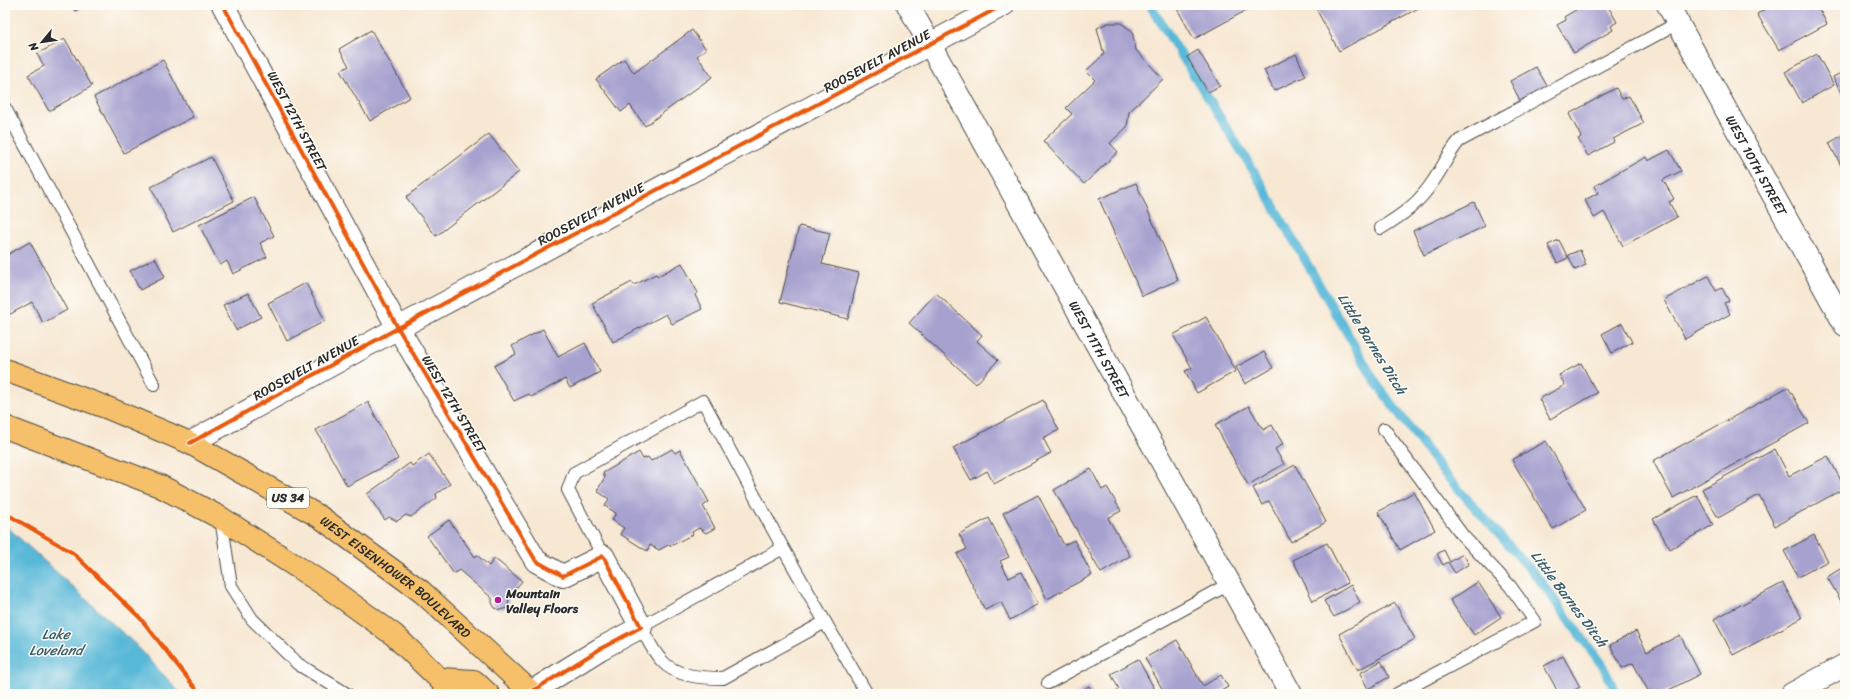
<svg xmlns="http://www.w3.org/2000/svg" width="1850" height="699" viewBox="0 0 1850 699" font-family="Sriracha,sans-serif">
<rect width="100%" height="100%" fill="#fdfcf7"/>
<filter id="ink" filterUnits="userSpaceOnUse"><feTurbulence type="fractalNoise" baseFrequency=".025" numOctaves="2"/><feDisplacementMap in="SourceGraphic" scale="8" xChannelSelector="R" yChannelSelector="G"/><feConvolveMatrix kernelMatrix="1 2 1 2 8 2 1 2 1" color-interpolation-filters="sRGB"/></filter>
<filter id="wash" filterUnits="userSpaceOnUse"><feTurbulence type="fractalNoise" baseFrequency=".012" numOctaves="4" result="noise"/><feDisplacementMap in="SourceGraphic" scale="16" xChannelSelector="R" yChannelSelector="G"/><feGaussianBlur stdDeviation="0.9" result="paint"/><feColorMatrix in="noise" values="0 0 0 0 0 0 0 0 0 0 0 0 0 0 0 0 0 1.4 0 .05"/><feComposite in="paint" operator="in"/></filter>
<g filter="url(#wash)">
<rect width="100%" height="100%" fill="#f7e8d3"/>
<polygon fill="#59b8d8" stroke="#427282" points="5,525 137,646 181,694 5,694"/>
<g fill="none" stroke-linecap="round" stroke-linejoin="round">
<polyline stroke="#59b8d8" stroke-width="9" points="1150,5 1253,170 1376,383 1443,472 1538,578 1602,665 1617,694"/>
</g>
<g id="blocks">
<g fill="#a7a1cf">
<polygon points="72,5 87,5 75,11"/>
<polygon points="1175,5 1256,5 1194,39"/>
<polygon points="1314,5 1424,5 1339,51"/>
<polygon points="1584,5 1607,5 1617,22 1611,26 1613,30 1574,53 1557,25 1566,20 1564,17"/>
<polygon points="1772,5 1817,5 1827,24 1779,50 1757,14"/>
<polygon points="1108,23 1121,23 1132,31 1136,50 1163,79 1129,112 1127,127 1110,143 1118,152 1084,184 1043,141 1072,114 1066,108 1095,80 1086,71 1104,54 1097,28"/>
<polygon points="371,30 410,97 370,121 340,71 349,66 339,49"/>
<polygon points="692,30 706,49 697,56 712,77 645,126 630,105 621,112 596,79 624,59 634,73"/>
<polygon points="65,39 92,86 49,111 28,75 44,66 37,54"/>
<polygon points="1198,50 1220,86 1208,92 1187,57"/>
<polygon points="1296,54 1306,76 1274,91 1264,70"/>
<polygon points="1817,54 1834,85 1802,103 1785,72"/>
<polygon points="163,60 193,117 124,153 94,97"/>
<polygon points="1536,67 1549,89 1522,104 1510,81"/>
<polygon points="1845,71 1845,99 1833,77"/>
<polygon points="1616,88 1622,99 1629,96 1644,123 1613,139 1614,142 1588,156 1578,139 1581,137 1569,114"/>
<polygon points="489,134 519,172 436,236 406,197"/>
<polygon points="1845,134 1845,173 1829,143"/>
<polygon points="1669,150 1681,171 1663,180 1674,199 1669,202 1677,217 1623,246 1604,212 1594,218 1585,200 1598,193 1594,186 1646,157 1648,161"/>
<polygon points="211,157 234,201 173,232 151,187"/>
<polygon points="1136,183 1178,280 1142,296 1099,199"/>
<polygon points="254,197 274,236 260,243 267,257 233,274 227,261 220,265 199,225"/>
<polygon points="1474,202 1485,226 1424,255 1413,231"/>
<polygon points="799,226 830,233 822,264 859,273 848,319 780,302"/>
<polygon points="1559,240 1568,258 1557,263 1548,245"/>
<polygon points="30,242 67,310 43,323 32,302 5,317 5,256"/>
<polygon points="1580,250 1586,265 1575,270 1568,255"/>
<polygon points="155,258 165,277 140,290 130,271"/>
<polygon points="682,263 698,293 695,295 702,309 672,324 666,314 613,342 592,303 632,282 634,285 656,274 658,276"/>
<polygon points="1708,276 1716,291 1722,288 1729,301 1724,303 1730,314 1685,339 1664,300"/>
<polygon points="306,283 325,321 287,341 268,303"/>
<polygon points="248,293 261,317 236,330 223,305"/>
<polygon points="936,293 982,335 977,341 998,360 976,384 909,323"/>
<polygon points="1206,317 1236,371 1197,393 1185,371 1192,368 1173,335"/>
<polygon points="1622,323 1632,342 1612,353 1602,334"/>
<polygon points="543,329 558,357 585,343 600,372 570,388 565,379 531,397 529,394 514,401 494,366 516,354 512,346"/>
<polygon points="1264,352 1273,368 1245,384 1236,367"/>
<polygon points="1581,363 1597,393 1550,419 1539,399 1565,385 1559,375"/>
<polygon points="1788,387 1809,423 1673,498 1653,461"/>
<polygon points="1043,400 1059,430 1043,438 1051,453 994,484 987,471 971,480 953,448"/>
<polygon points="368,402 398,459 347,486 316,430"/>
<polygon points="1249,406 1263,430 1272,425 1283,444 1275,449 1284,464 1248,485 1215,425"/>
<polygon points="1546,441 1586,510 1553,529 1512,460"/>
<polygon points="672,449 675,453 680,450 709,502 703,506 715,528 706,533 699,528 692,532 693,534 671,546 670,544 659,550 650,545 647,551 620,534 624,528 612,520 616,513 605,506 609,499 597,491 605,477 603,473 639,452 643,459 648,457 651,461"/>
<polygon points="1775,449 1789,476 1828,456 1845,488 1775,526 1759,495 1718,518 1702,489"/>
<polygon points="429,454 450,484 436,494 437,498 411,517 406,515 397,521 389,517 385,520 367,494 410,463 412,466"/>
<polygon points="1295,465 1326,522 1291,542 1269,501 1262,505 1253,488"/>
<polygon points="1091,469 1102,490 1107,487 1121,511 1108,518 1130,556 1101,573 1054,490"/>
<polygon points="1414,492 1435,530 1400,550 1378,512"/>
<polygon points="1038,495 1064,545 1074,540 1092,575 1047,599 1003,513"/>
<polygon points="1697,495 1713,525 1670,549 1653,519"/>
<polygon points="989,518 1009,557 1000,561 1009,578 1021,572 1038,604 1010,620 1001,602 985,610 957,554 967,549 959,534"/>
<polygon points="449,520 475,557 477,555 489,566 494,558 522,581 508,598 509,602 507,608 500,610 495,608 492,603 492,598 459,570 454,574 427,536"/>
<polygon points="1814,535 1828,561 1798,577 1784,551"/>
<polygon points="1327,543 1348,583 1313,601 1293,560"/>
<polygon points="1444,550 1450,562 1463,554 1469,564 1455,573 1448,562 1443,565 1437,554"/>
<polygon points="1845,566 1845,608 1827,577"/>
<polygon points="1478,582 1501,617 1474,635 1450,600"/>
<polygon points="1783,583 1802,618 1733,655 1714,619"/>
<polygon points="1351,585 1360,602 1334,617 1324,601"/>
<polygon points="1395,603 1415,639 1358,670 1339,634"/>
<polygon points="1636,631 1647,652 1680,635 1700,674 1661,694 1650,694 1633,663 1622,668 1610,645"/>
<polygon points="1177,640 1203,686 1221,675 1228,687 1216,694 1165,694 1145,658"/>
<polygon points="1563,656 1580,687 1567,694 1559,694 1544,666"/>
<polygon points="1138,659 1155,690 1148,694 1110,694 1119,689 1111,674"/>
<polygon points="1381,661 1389,677 1368,689 1360,673"/>
<polygon points="1089,686 1093,694 1075,694"/>
</g>
</g>
</g>
<g filter="url(#ink)">
<use href="#blocks" fill-opacity="0" stroke="#4a4744" stroke-width="1"/>
<g fill="none" stroke-linecap="round" stroke-linejoin="round">
<g stroke="#4a4744" stroke-width="14">
<g id="service">
<polyline points="5,108 154,385"/>
<path d="M1381,228C1404,214 1419,203 1434,180C1443,167 1449,153 1459,141L1678,23"/>
<polyline points="1384,429 1463,536 1510,586 1535,621 1397,694"/>
<polyline points="221,518 231,586 252,619 298,664 347,694"/>
<path d="M603,556L568,490L574,473L703,401L783,548L641,627C647,638 653,652 662,661C676,677 704,678 723,678L825,622L783,548"/>
<polyline points="825,622 867,694"/>
<polyline points="1048,683 1229,584"/>
</g>
</g>
<g stroke="#4a4744" stroke-width="24">
<g id="minor">
<polyline points="223,5 398,328 536,561 563,576 603,556 641,627 600,649 531,692"/>
<path id="s1" d="M908,5L1291,694"/>
<path id="s2" d="M1668,5L1845,325"/>
<polyline points="190,443 398,328 1003,5"/>
<polyline points="1792,694 1845,665"/>
</g>
</g>
<g stroke="#4a4744" stroke-width="24">
<g id="trunk">
<path id="s3" d="M5,370L108,408L190,443L320,517L422,592L533,694"/>
<polyline points="5,427 160,486 221,518 325,585 394,635 455,694"/>
<polyline points="441,679 474,681 488,694"/>
</g>
</g>
<use href="#service" stroke="#fff" stroke-width="12"/>
<use href="#minor" stroke="#fff" stroke-width="22"/>
<use href="#trunk" stroke="#f6c06b" stroke-width="22"/>
<g stroke="#fdfcf7" stroke-width="6">
<g id="cycleway">
<polyline points="223,5 398,328 536,561 563,576 603,556 641,627 600,649 531,692"/>
<polyline points="190,443 398,328 1003,5"/>
<polyline points="5,513 73,553 141,619 200,694"/>
</g>
</g>
<use href="#cycleway" stroke="#e8590c" stroke-width="4"/>
</g>
</g>
<circle fill="#b5179e" stroke="#fdfcf7" stroke-width="1.5" cx="498" cy="600" r="4"/>
<g text-anchor="middle" dominant-baseline="central" stroke-width="3" stroke-linejoin="round" paint-order="stroke">
<rect fill="#fdfcf7" stroke="#6a6a68" stroke-width="1" x="267" y="488" width="42" height="20" rx="3"/>
<g font-size="12" font-weight="bold" fill="#2b2b2b">
<text x="288" y="498">US 34</text>
</g>
<g font-size="13" fill="#2b2b2b" stroke="#fdfcf7">
<text transform="translate(877 61) rotate(-28)">ROOSEVELT AVENUE</text>
<text transform="translate(297 121) rotate(62)">WEST 12TH STREET</text>
<text stroke="none"><textPath href="#s2" startOffset="183">WEST 10TH STREET</textPath></text>
<text transform="translate(591 214) rotate(-28)">ROOSEVELT AVENUE</text>
<text stroke="none"><textPath href="#s1" startOffset="394">WEST 11TH STREET</textPath></text>
<text transform="translate(306 368) rotate(-29)">ROOSEVELT AVENUE</text>
<text transform="translate(454 404) rotate(59)">WEST 12TH STREET</text>
<text stroke="none"><textPath href="#s3" startOffset="445">WEST EISENHOWER BOULEVARD</textPath></text>
</g>
<g font-size="13" font-weight="bold" fill="#2b2b2b" stroke="#fdfcf7" text-anchor="start">
<text x="506" y="593">Mountain<tspan x="506" dy="15">Valley Floors</tspan></text>
</g>
<g font-size="14" font-style="italic" fill="#3b5c68" stroke="#fdfcf7">
<text transform="translate(1372 344) rotate(58)">Little Barnes Ditch</text>
<text transform="translate(1569 599) rotate(53)">Little Barnes Ditch</text>
<text x="56" y="634">Lake<tspan x="56" dy="16">Loveland</tspan></text>
</g>
</g>
<rect width="1850" height="699" fill="none" stroke="#fdfcf7" stroke-width="20"/>
<g transform="translate(42 42) rotate(241)" stroke="#fdfcf7" stroke-width="3" paint-order="stroke">
<path d="M0-3L7 15L0 10L-7 15Z" fill="#2b2b2b"/>
<text y="-6" font-size="11" font-weight="bold" text-anchor="middle" fill="#2b2b2b">N</text>
</g>
</svg>
